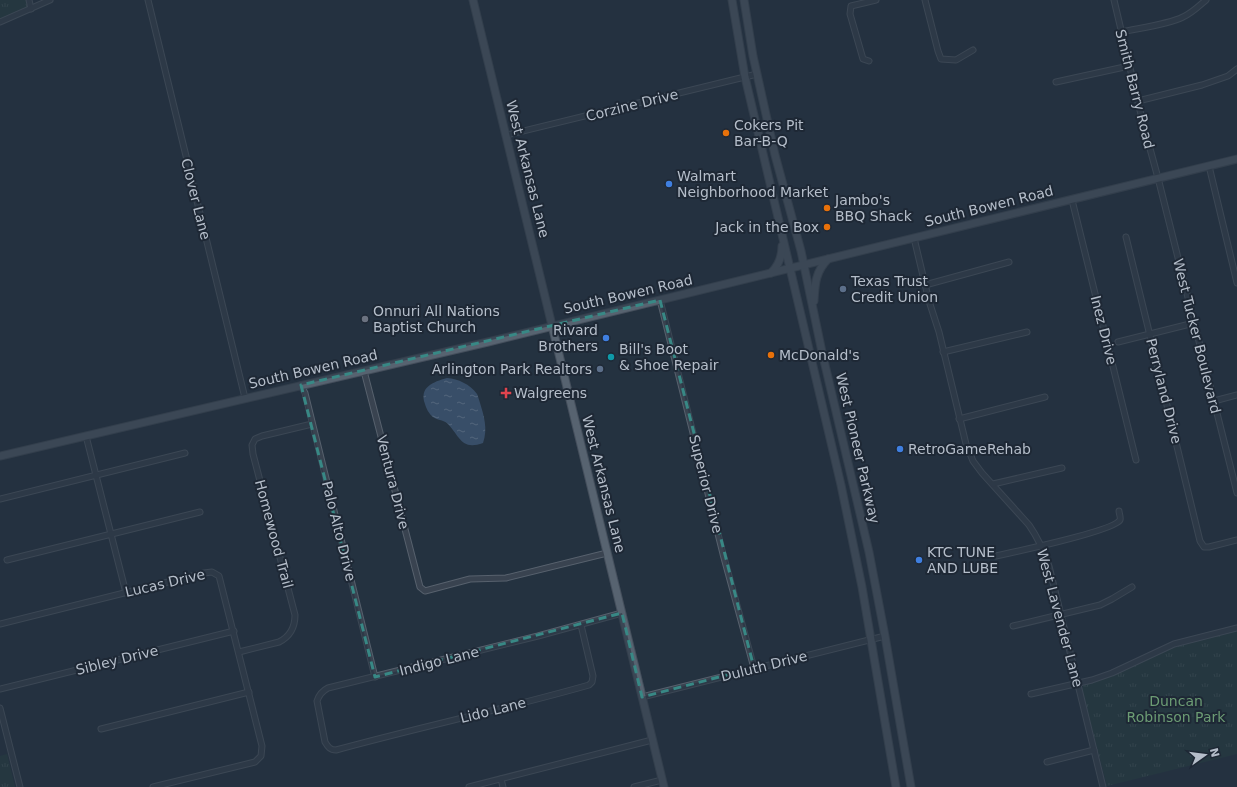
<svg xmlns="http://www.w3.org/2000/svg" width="1237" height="787" viewBox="0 0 1237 787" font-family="'DejaVu Sans',sans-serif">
<defs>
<pattern id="grass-tufts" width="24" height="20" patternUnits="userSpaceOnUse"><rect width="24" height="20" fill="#263f41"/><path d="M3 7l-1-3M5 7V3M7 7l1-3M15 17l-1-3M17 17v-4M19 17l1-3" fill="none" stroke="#43595b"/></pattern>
<pattern id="water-ripples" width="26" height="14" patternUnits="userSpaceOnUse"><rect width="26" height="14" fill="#384e68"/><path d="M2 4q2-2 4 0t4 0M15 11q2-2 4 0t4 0" fill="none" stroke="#53667c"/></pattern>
</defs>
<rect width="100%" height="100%" fill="#243240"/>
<g fill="url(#grass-tufts)">
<polygon points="0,0 27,0 29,8 0,20"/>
<polygon points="1237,631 1237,754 1107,786 1082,689 1084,684 1170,648"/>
<polygon points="7,754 15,787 0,787 0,756"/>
</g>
<path fill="url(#water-ripples)" d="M447,378C458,379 470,384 477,394C478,396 479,400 480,403C484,416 488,429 483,443C461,451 460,436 447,423C443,420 437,420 433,417C429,414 426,408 425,404C419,387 433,382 447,378Z"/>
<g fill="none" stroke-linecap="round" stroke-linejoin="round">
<g stroke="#57616d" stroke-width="7">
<g id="minor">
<polyline points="29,0 31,9"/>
<polyline points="148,0 245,398"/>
<polyline points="925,0 938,51 941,59 956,60 973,50"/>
<polyline points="1114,0 1143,123 1158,178 1237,493"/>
<polyline points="0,22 50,0"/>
<path d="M1121,32C1139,28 1167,25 1183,17C1192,13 1199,6 1206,0"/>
<polyline points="869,61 863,59 850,14 851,6 876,0"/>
<polyline points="1056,82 1129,66"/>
<polyline points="1138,101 1202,85 1228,76 1237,69"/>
<polyline points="507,135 757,74"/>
<polyline points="1209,166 1237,283"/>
<polyline points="1072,200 1136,460"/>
<polyline points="1126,237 1200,541 1204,547 1209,547 1237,540"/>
<path d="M914,238L929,301L939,332L966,444L973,461L982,473L1029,525C1038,538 1044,551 1049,566L1103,787"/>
<polyline points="925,285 1009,262"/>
<polyline points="660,300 723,554 754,668"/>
<polyline points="1118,342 1194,323"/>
<polyline points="943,352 1027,332"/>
<polyline points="364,371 420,587 425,591 470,579 506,578 607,553"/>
<polyline points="301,385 305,393 375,677"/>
<polyline points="1214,401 1237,395"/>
<polyline points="959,419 1045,397"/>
<polyline points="86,436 126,593"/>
<polyline points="993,484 1062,468"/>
<polyline points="0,499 185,453"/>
<path d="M996,556C1014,552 1114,531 1120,520C1121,518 1119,513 1119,511"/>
<polyline points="7,560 200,512"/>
<polyline points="0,624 204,573 212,572 219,576 262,746 261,756 255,762 153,787"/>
<path d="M581,625L593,676L592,682L589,685C505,709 420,727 336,750C330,750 328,747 325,742L317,701C319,695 322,691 328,688L538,636L622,613"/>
<polyline points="1013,626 1100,605 1112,599 1132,587"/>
<path d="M239,652L279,642C291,636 295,627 295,615L253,454L252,445L255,439L262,436L312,424"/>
<polyline points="0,689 234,631"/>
<polyline points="1031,694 1092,680 1112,673 1174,644 1237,628"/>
<polyline points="642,697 885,636"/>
<polyline points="0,708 20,787"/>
<polyline points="101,729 249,692"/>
<polyline points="1047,762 1094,750"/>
<polyline points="501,779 503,787"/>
<polyline points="469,787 652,740"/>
<polyline points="634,787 662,780"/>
</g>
</g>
<g stroke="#454f5c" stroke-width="9">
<g id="major">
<polyline points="473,0 664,787"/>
<polyline points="732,0 745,77 841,485 862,587 896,787"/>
<polyline points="744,0 753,56 775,155 801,251 822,352 869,552 885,636 911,787"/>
<path d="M771,273C778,266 782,256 782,246"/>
<path d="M814,301C815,285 815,272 828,259"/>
<polyline points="0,456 488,342 1237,159"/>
</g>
</g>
<use href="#minor" stroke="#394350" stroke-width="5"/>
<use href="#major" stroke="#576370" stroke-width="7"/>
</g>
<path d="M0 0H1237V787H0ZM660,300L754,668L642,697L622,613L375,677L301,385Z" fill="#243240" fill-opacity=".55" fill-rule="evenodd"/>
<path fill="none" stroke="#388885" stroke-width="3" stroke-dasharray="8 5" stroke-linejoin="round" d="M660,300L754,668L642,697L622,613L375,677L301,385Z"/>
<g fill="#e8710a" stroke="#1e2835" stroke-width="1.5">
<circle cx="726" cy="133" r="4"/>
<circle cx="827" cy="208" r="4"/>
<circle cx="827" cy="227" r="4"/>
<circle cx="771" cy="355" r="4"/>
</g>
<g fill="#3f7fe0" stroke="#1e2835" stroke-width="1.5">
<circle cx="669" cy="184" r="4"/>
<circle cx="606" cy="338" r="4"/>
<circle cx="900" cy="449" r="4"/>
<circle cx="919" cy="560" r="4"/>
</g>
<g fill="#5c6f8a" stroke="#1e2835" stroke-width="1.5">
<circle cx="843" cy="289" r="4"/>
<circle cx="600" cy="369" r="4"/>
</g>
<circle fill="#6b7280" stroke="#1e2835" stroke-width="1.5" cx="365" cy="319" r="4"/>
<circle fill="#0f9aa8" stroke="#1e2835" stroke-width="1.5" cx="611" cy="357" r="4"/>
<path fill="#e0444e" stroke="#1e2835" stroke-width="1.5" d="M504 387h4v4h4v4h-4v4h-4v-4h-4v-4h4z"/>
<g text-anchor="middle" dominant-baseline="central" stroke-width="4" stroke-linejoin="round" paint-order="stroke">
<g font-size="14" fill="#b5beca" stroke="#1e2835">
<text transform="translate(1135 89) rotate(76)">Smith Barry Road</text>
<text transform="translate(632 105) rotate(-14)">Corzine Drive</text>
<text transform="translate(528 169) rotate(76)">West Arkansas Lane</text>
<text transform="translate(196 199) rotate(76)">Clover Lane</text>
<text transform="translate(989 206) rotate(-14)">South Bowen Road</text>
<text transform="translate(628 294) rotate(-13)">South Bowen Road</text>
<text transform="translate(1104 330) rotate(76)">Inez Drive</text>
<text transform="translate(1197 336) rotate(76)">West Tucker Boulevard</text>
<text transform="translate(313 369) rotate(-13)">South Bowen Road</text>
<text transform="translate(1164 391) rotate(76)">Perryland Drive</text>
<text transform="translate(858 448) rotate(77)">West Pioneer Parkway</text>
<text transform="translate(393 482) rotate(76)">Ventura Drive</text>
<text transform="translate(604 484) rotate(76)">West Arkansas Lane</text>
<text transform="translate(706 484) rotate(76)">Superior Drive</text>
<text transform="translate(339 531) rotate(76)">Palo Alto Drive</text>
<text transform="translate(274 534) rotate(75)">Homewood Trail</text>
<text transform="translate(165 583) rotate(-13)">Lucas Drive</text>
<text transform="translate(1060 618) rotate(75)">West Lavender Lane</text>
<text transform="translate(117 660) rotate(-14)">Sibley Drive</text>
<text transform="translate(439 661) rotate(-14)">Indigo Lane</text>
<text transform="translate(764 666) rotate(-14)">Duluth Drive</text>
<text transform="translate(493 710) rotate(-14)">Lido Lane</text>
</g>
<g font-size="14" fill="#b5beca" stroke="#1e2835" text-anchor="start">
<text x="734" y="125">Cokers Pit<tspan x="734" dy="16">Bar-B-Q</tspan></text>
<text x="677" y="176">Walmart<tspan x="677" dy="16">Neighborhood Market</tspan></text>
<text x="835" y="200">Jambo's<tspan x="835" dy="16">BBQ Shack</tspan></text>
<text x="819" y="227" text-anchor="end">Jack in the Box</text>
<text x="851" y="281">Texas Trust<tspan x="851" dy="16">Credit Union</tspan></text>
<text x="373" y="311">Onnuri All Nations<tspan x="373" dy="16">Baptist Church</tspan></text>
<text x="598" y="330" text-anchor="end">Rivard<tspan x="598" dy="16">Brothers</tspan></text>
<text x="619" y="349">Bill's Boot<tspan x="619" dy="16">&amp; Shoe Repair</tspan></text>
<text x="779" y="355">McDonald's</text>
<text x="592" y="369" text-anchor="end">Arlington Park Realtors</text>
<text x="514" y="393">Walgreens</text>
<text x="908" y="449">RetroGameRehab</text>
<text x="927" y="552">KTC TUNE<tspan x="927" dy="16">AND LUBE</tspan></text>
</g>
<g font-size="14" fill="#6c9c74" stroke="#1e2835">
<text x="1176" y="701">Duncan<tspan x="1176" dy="16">Robinson Park</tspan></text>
</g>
</g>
<g transform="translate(1205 755) rotate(76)" stroke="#1e2835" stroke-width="3" paint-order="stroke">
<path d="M0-3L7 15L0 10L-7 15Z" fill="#b5beca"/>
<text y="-6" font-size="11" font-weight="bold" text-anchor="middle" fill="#b5beca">N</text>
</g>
</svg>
